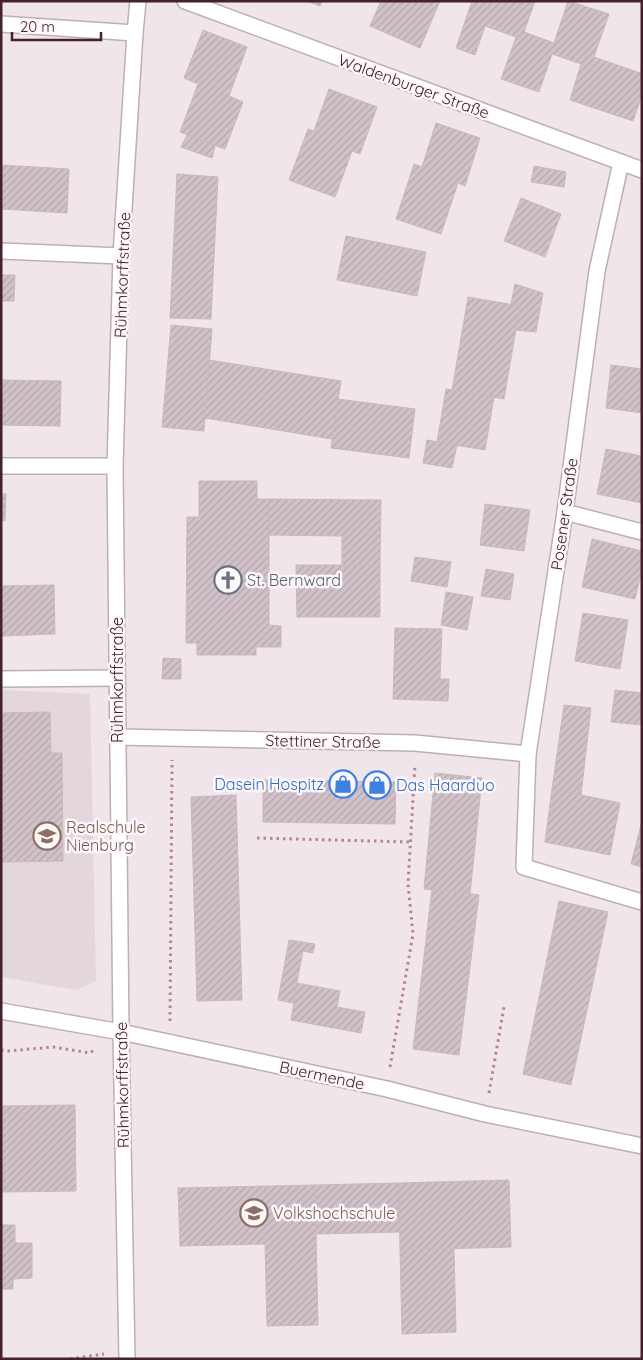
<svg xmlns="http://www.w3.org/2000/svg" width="643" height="1360" viewBox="0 0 643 1360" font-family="Quicksand,sans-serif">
<defs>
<pattern id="building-hatch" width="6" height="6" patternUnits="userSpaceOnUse" patternTransform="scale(1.25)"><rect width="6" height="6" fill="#d1c1c9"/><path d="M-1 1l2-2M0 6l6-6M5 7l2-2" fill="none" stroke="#b5a6ad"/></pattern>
</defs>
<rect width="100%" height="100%" fill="#efe5ea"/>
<polygon fill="#e3d6dc" points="1,690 90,694 96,981 76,990 1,977"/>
<g fill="url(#building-hatch)" stroke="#cab7c0">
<polygon points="307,1 322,1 320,6"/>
<polygon points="381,1 440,1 420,48 370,26"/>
<polygon points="472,1 535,1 524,32 554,43 568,1 609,14 594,57 640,73 642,68 642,95 633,121 570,100 581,64 552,54 539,92 501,79 516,37 485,26 475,55 456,48"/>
<polygon points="203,30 247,47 229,96 243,102 225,149 180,132 198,84 184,78"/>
<polygon points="329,89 377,107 360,154 352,151 335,197 289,180 308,129 314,131"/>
<polygon points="436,123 480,138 465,186 458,183 441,234 396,219 414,164 422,167"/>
<polygon points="187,135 215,146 212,158 181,147"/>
<polygon points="1,165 69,169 67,213 1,209"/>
<polygon points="534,166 566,172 564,187 531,182"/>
<polygon points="177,174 218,177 211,319 170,318"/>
<polygon points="521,198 561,214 545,257 504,241"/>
<polygon points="346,236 426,252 417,296 337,280"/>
<polygon points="1,275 15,275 14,301 1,301"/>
<polygon points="515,284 543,293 536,332 516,330 520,306 511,304"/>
<polygon points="468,297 520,306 504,399 452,390"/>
<polygon points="171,325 212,329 204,431 162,427"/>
<polygon points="209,360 341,381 332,439 205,418"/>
<polygon points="611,365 642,369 642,413 606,408"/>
<polygon points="1,380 61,381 60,426 1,425"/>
<polygon points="446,389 494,397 485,450 437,442"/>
<polygon points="338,399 415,409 409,458 331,448"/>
<polygon points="427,440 457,445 452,468 423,463"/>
<polygon points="606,449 642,456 642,503 597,494"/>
<polygon points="199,481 257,481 257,499 269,499 269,625 281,626 281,647 256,647 256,655 197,655 197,643 186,643 187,517 199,517"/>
<polygon points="1,494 6,494 5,521 1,520"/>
<polygon points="269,499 381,500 380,565 342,565 342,536 269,535"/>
<polygon points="485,504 530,510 524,551 480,545"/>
<polygon points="592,539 642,551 642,570 635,599 582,587"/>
<polygon points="415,557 451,562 447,587 411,581"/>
<polygon points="296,565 380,565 380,617 297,617"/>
<polygon points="486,569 514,574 510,600 481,596"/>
<polygon points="54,585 55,634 1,636 1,586"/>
<polygon points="446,592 473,597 467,630 441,625"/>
<polygon points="583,613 628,620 620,669 575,661"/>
<polygon points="395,628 442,629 440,679 449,679 448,701 393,699"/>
<polygon points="163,658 181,659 181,679 162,679"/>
<polygon points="615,690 642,693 642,725 611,722"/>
<polygon points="564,705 591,708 581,795 552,789"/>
<polygon points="50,712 51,753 62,753 63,861 1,862 1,713"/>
<polygon points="435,773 482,778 470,894 424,889"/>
<polygon points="263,780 396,782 395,824 263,822"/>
<polygon points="552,789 620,803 610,855 545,842"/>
<polygon points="236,795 242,1000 197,1001 191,797"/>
<polygon points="641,825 642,825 642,867 631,864"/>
<polygon points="432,889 479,895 459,1055 413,1049"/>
<polygon points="559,901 608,912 571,1085 523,1074"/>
<polygon points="289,940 315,944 313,953 303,951 293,1003 278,1000"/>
<polygon points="297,983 340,991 337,1007 365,1012 361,1033 291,1020"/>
<polygon points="75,1105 76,1191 1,1192 1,1106"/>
<polygon points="509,1180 511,1247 400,1250 399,1183"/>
<polygon points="399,1183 399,1232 316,1234 315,1185"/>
<polygon points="315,1185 318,1325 267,1326 265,1244 180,1246 178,1188"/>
<polygon points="1,1225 15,1225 15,1243 32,1243 32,1278 13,1279 13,1289 1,1289"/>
<polygon points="454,1248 456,1332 402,1334 400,1250"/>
</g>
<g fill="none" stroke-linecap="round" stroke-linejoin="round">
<g stroke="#bfaeb5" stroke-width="18">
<g id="minor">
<polyline points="185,1 642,170"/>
<polyline points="1,24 135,33"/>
<polyline points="621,162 597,271 565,512 528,754 524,867 642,902"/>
<polyline points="1,251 121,256"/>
<polyline points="1,466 115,466"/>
<polyline points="565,512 642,532"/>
<polyline points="1,679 117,678"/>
<polyline points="117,737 415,743 528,754"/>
<polyline points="1,1011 121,1032 387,1089 485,1114 642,1146"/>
<polyline points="127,1359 121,1032 115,466 121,256 135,33 138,1"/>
</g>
</g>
<g stroke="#b58396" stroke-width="3" stroke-dasharray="2.5 4" stroke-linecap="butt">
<polyline points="257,838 410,842"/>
<polyline points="170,1021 172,760"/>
<polyline points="1,1050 8,1051 53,1047 90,1053 94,1050"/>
<polyline points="390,1067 413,934 408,884 415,765"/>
<polyline points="489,1093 504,1007"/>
<polyline points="70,1359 104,1354"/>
</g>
<use href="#minor" stroke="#fff" stroke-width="15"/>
</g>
<defs>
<g id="church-ring" transform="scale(1.4375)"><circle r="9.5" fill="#fbf7f9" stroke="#6b7280" stroke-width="1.5"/><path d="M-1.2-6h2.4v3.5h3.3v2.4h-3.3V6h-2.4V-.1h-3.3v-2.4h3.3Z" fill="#6b7280"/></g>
<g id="shop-ring" transform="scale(1.4375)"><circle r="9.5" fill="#fbf7f9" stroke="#3f7fe0" stroke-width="1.5"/><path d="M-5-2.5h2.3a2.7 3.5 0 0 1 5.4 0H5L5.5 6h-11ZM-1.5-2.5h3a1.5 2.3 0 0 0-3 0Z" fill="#3f7fe0"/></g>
<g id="school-ring" transform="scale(1.4375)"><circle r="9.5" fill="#fbf7f9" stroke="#8d6e63" stroke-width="1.5"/><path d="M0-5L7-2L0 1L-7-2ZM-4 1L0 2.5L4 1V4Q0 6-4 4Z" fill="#8d6e63"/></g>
<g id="university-ring" transform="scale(1.4375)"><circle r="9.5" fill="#fbf7f9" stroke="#8d6e63" stroke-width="1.5"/><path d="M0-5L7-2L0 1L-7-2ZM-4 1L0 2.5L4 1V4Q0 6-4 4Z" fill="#8d6e63"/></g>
</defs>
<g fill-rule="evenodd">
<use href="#church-ring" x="228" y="580"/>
<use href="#shop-ring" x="343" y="784"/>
<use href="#shop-ring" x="377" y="785"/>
<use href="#school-ring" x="47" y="836"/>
<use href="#university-ring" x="254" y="1213"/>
</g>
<g text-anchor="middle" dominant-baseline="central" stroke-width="5" stroke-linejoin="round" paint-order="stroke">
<g font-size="16" fill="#43222d" stroke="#fbf7f9">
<text transform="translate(414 86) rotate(20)">Waldenburger Straße</text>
<text transform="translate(122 275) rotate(-88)">Rühmkorffstraße</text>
<text transform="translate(564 514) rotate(-82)">Posener Straße</text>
<text transform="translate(117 680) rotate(-90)">Rühmkorffstraße</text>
<text transform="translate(323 741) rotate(1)">Stettiner Straße</text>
<text transform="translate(322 1075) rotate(12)">Buermende</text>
<text transform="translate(122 1085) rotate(-91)">Rühmkorffstraße</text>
</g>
<g font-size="16" fill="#5b616d" stroke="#fbf7f9" text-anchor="start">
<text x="247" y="580">St. Bernward</text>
</g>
<g font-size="16" fill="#366cbe" stroke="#fbf7f9" text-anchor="end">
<text x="324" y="784">Dasein Hospitz</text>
<text x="396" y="785" text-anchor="start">Das Haarduo</text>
</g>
<g font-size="16" fill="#785e54" stroke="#fbf7f9" text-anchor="start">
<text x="66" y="827">Realschule<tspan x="66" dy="18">Nienburg</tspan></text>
<text x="273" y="1213">Volkshochschule</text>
</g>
</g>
<rect width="643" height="1360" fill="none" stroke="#43222d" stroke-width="5"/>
<path d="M12 32v8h89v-8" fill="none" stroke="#43222d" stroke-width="2.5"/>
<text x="20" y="32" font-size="15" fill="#43222d" stroke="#fbf7f9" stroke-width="4" paint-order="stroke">20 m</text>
</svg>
